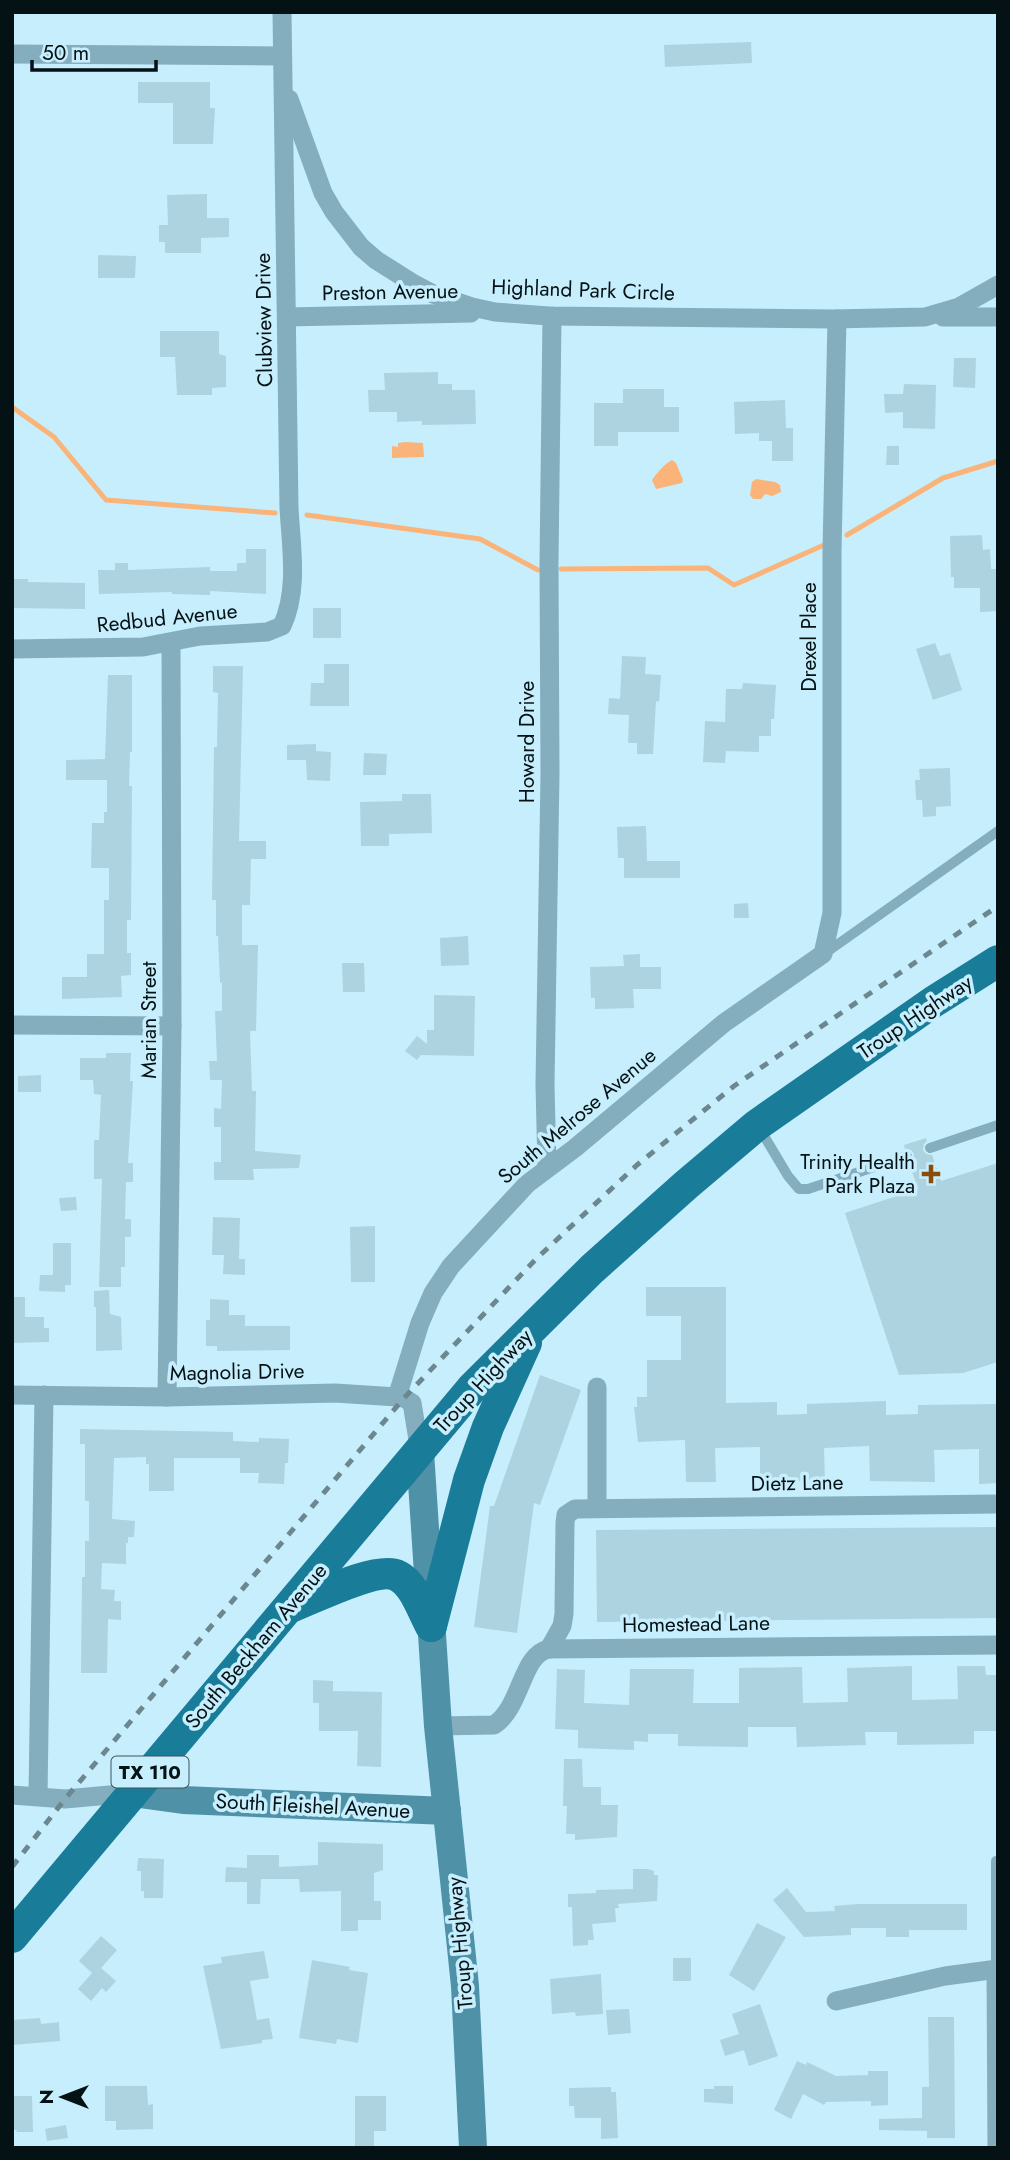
<svg xmlns="http://www.w3.org/2000/svg" width="1010" height="2160" viewBox="0 0 1010 2160" font-family="Jost,sans-serif">
<rect width="100%" height="100%" fill="#c7eefc"/>
<g fill="#fab378">
<polygon points="405,442 423,443 424,457 392,458 392,446 398,447 398,443"/>
<path d="M672,460L676,463L683,480L682,483L656,489L652,480C657,473 664,464 672,460Z"/>
<polygon points="756,479 775,482 780,485 781,492 772,496 765,494 761,499 753,499 750,495 752,482"/>
</g>
<g fill="none" stroke-linecap="round" stroke-linejoin="round">
<g stroke="#fab378" stroke-width="5">
<polyline points="12,407 54,437 106,500 275,513"/>
<polyline points="307,515 480,539 538,570"/>
<polyline points="847,535 943,478 998,461"/>
<polyline points="561,569 708,568 734,585 824,545"/>
</g>
</g>
<g fill="#add3e1">
<polygon points="751,42 752,63 665,67 664,45"/>
<polygon points="138,82 210,82 210,108 215,108 213,144 173,144 173,103 138,103"/>
<polygon points="207,194 207,218 229,218 229,237 201,238 201,253 165,253 165,242 159,242 159,225 168,225 167,195"/>
<polygon points="98,255 136,256 135,278 98,278"/>
<polygon points="160,331 219,331 219,354 226,356 226,387 212,388 212,395 177,395 175,357 160,357"/>
<polygon points="954,358 976,358 975,388 953,387"/>
<polygon points="438,372 438,384 452,384 452,390 475,390 476,424 422,425 422,421 397,422 397,412 369,412 368,390 385,390 384,373"/>
<polygon points="904,384 936,385 935,429 903,428 903,412 885,413 884,394 903,394"/>
<polygon points="623,389 664,389 664,407 679,407 679,432 618,432 618,446 594,446 594,403 623,403"/>
<polygon points="785,400 786,428 793,428 793,461 772,461 772,441 759,441 759,433 735,434 734,402"/>
<polygon points="887,446 899,446 899,465 886,465"/>
<polygon points="982,535 983,550 990,549 991,569 998,569 998,611 980,612 980,588 954,588 954,577 951,577 950,536"/>
<polygon points="246,549 266,549 266,594 210,591 210,595 172,594 172,592 99,594 98,570 115,570 115,563 128,563 128,570 210,567 210,571 237,571 237,563 246,563"/>
<polygon points="12,579 28,579 28,582 85,583 85,609 12,608"/>
<rect x="313" y="608" width="28" height="30"/>
<polygon points="935,643 940,656 950,653 962,690 933,700 916,649"/>
<polygon points="622,656 646,657 645,674 661,675 659,702 656,701 653,754 637,754 637,743 628,743 629,715 608,714 609,698 620,699"/>
<polygon points="324,664 349,664 349,706 310,706 311,683 324,683"/>
<polygon points="213,666 243,666 239,841 266,841 266,859 251,859 250,905 242,905 242,945 258,945 256,1031 250,1031 252,1091 256,1091 255,1151 301,1155 299,1168 253,1169 254,1180 214,1180 214,1162 221,1162 221,1127 214,1127 214,1108 221,1109 222,1080 210,1080 209,1061 217,1061 215,1011 222,1011 222,982 220,983 218,936 216,936 216,900 212,900 214,747 217,747 218,693 213,692"/>
<polygon points="108,675 132,675 132,752 130,752 129,786 132,786 131,920 127,920 127,953 131,953 131,975 121,976 122,997 62,999 62,977 87,977 87,954 104,954 104,900 109,900 109,868 91,868 92,823 104,823 104,812 107,812 107,780 66,780 66,760 105,759"/>
<polygon points="743,683 776,685 774,719 771,719 771,736 759,736 759,752 726,751 725,763 703,762 705,721 725,722 726,689 742,689"/>
<polygon points="316,744 316,751 331,752 330,781 307,780 306,760 287,760 287,745"/>
<polygon points="364,753 387,754 386,775 363,775"/>
<polygon points="950,768 951,806 936,807 936,816 923,817 922,800 916,800 915,780 920,780 919,769"/>
<polygon points="402,794 431,794 432,833 389,834 389,846 361,846 360,802 402,801"/>
<polygon points="646,826 647,861 680,861 680,878 624,878 624,858 618,858 617,827"/>
<polygon points="748,903 749,918 734,918 734,904"/>
<polygon points="468,936 469,965 441,966 440,938"/>
<polygon points="640,954 640,967 661,967 661,989 633,989 634,1008 595,1009 595,998 591,998 590,967 624,966 623,955"/>
<polygon points="342,963 364,963 365,992 343,992"/>
<polygon points="434,995 475,996 474,1056 421,1055 417,1060 405,1051 417,1036 427,1044 427,1030 434,1030"/>
<polygon points="106,1053 131,1053 130,1081 133,1081 128,1163 133,1163 133,1182 126,1182 125,1219 131,1219 131,1237 125,1237 125,1267 121,1267 121,1287 99,1287 102,1179 94,1179 94,1140 99,1140 101,1095 94,1094 93,1080 80,1080 80,1058 106,1058"/>
<polygon points="41,1075 41,1092 18,1092 18,1076"/>
<polygon points="926,1138 927,1141 924,1144 923,1150 926,1154 932,1155 941,1181 998,1163 998,1362 963,1373 899,1375 845,1213 918,1189 909,1163 913,1160 914,1154 911,1150 905,1149 904,1145"/>
<polygon points="76,1197 77,1210 61,1211 59,1198"/>
<polygon points="213,1217 240,1218 239,1259 245,1259 245,1275 223,1274 224,1255 212,1255"/>
<polygon points="375,1226 375,1282 351,1282 350,1227"/>
<polygon points="53,1243 71,1243 71,1285 65,1285 65,1292 39,1291 40,1275 53,1275"/>
<polygon points="646,1287 726,1287 726,1403 777,1402 777,1415 807,1414 807,1404 886,1401 886,1415 918,1414 918,1405 997,1404 998,1483 979,1484 979,1449 934,1450 935,1482 870,1481 869,1446 824,1448 825,1481 760,1482 760,1447 715,1448 716,1482 686,1482 685,1440 638,1442 634,1407 637,1407 637,1397 647,1397 647,1360 681,1360 681,1316 646,1316"/>
<polygon points="109,1290 110,1314 121,1317 122,1350 96,1351 96,1307 94,1307 94,1291"/>
<polygon points="12,1297 25,1297 25,1317 44,1317 44,1328 49,1328 49,1342 12,1343"/>
<polygon points="210,1299 229,1300 229,1315 245,1315 245,1326 290,1326 290,1350 217,1351 217,1346 206,1346 206,1320 210,1320"/>
<polygon points="540,1375 581,1390 540,1505 534,1503 517,1633 474,1627 490,1506 494,1506"/>
<polygon points="80,1429 233,1432 233,1441 259,1442 259,1438 289,1439 288,1463 285,1463 284,1484 258,1483 259,1473 240,1473 240,1458 174,1458 174,1491 149,1491 149,1464 146,1464 146,1457 114,1458 112,1519 135,1521 134,1537 128,1537 128,1543 126,1543 126,1564 102,1563 101,1589 115,1590 114,1601 121,1601 121,1620 108,1619 107,1673 81,1673 82,1577 85,1577 85,1541 89,1541 89,1501 85,1501 85,1444 80,1444"/>
<polygon points="998,1527 998,1618 597,1622 596,1530"/>
<polygon points="912,1666 912,1700 958,1699 957,1666 985,1666 986,1675 998,1675 998,1731 974,1731 974,1744 897,1745 897,1732 865,1732 866,1745 797,1747 796,1727 748,1727 748,1747 678,1746 678,1734 648,1734 648,1742 634,1741 634,1750 578,1748 578,1730 555,1729 557,1669 585,1670 584,1703 629,1705 630,1669 694,1669 693,1703 739,1703 739,1668 802,1667 803,1703 848,1702 847,1668"/>
<polygon points="313,1680 333,1681 333,1691 382,1692 381,1767 357,1766 358,1731 319,1731 319,1703 313,1703"/>
<polygon points="564,1759 582,1759 583,1787 601,1787 601,1805 618,1805 617,1837 575,1840 575,1834 566,1834 567,1806 563,1806"/>
<polygon points="318,1842 383,1844 383,1870 374,1873 374,1901 381,1901 381,1920 358,1920 358,1931 341,1931 341,1891 300,1892 299,1879 261,1879 260,1904 247,1904 247,1882 225,1882 226,1867 247,1868 247,1855 279,1855 279,1867 318,1865"/>
<polygon points="138,1858 164,1859 163,1898 144,1898 144,1891 141,1891 141,1871 137,1871"/>
<polygon points="633,1869 648,1869 654,1871 654,1875 658,1875 657,1901 618,1904 619,1908 615,1908 616,1922 592,1924 594,1940 588,1940 588,1945 573,1946 572,1907 568,1907 568,1894 596,1893 596,1890 633,1889"/>
<polygon points="787,1888 806,1912 835,1911 834,1906 858,1904 967,1904 967,1930 909,1930 909,1937 886,1937 886,1928 851,1928 851,1935 804,1937 773,1900"/>
<polygon points="757,1923 786,1937 754,1991 729,1975"/>
<polygon points="101,1936 117,1950 101,1968 116,1981 106,1992 102,1988 91,2001 78,1989 92,1973 79,1961"/>
<polygon points="264,1951 269,1978 250,1981 257,2020 269,2018 273,2039 262,2040 262,2043 221,2049 203,1966 222,1963 221,1957"/>
<rect x="673" y="1958" width="18" height="23"/>
<polygon points="312,1960 350,1967 349,1970 368,1973 358,2043 337,2039 336,2044 299,2038"/>
<polygon points="601,1974 603,2014 576,2016 575,2012 552,2014 550,1979"/>
<polygon points="760,2004 778,2056 749,2066 744,2050 725,2056 720,2040 739,2034 732,2014"/>
<polygon points="629,2009 631,2033 608,2035 606,2010"/>
<polygon points="928,2017 954,2017 955,2138 927,2138 927,2131 879,2130 879,2119 922,2118 922,2087 929,2087"/>
<polygon points="40,2018 41,2024 59,2022 60,2041 12,2045 12,2020"/>
<polygon points="797,2061 806,2065 807,2062 836,2076 868,2075 868,2071 888,2071 888,2105 871,2106 871,2101 826,2102 824,2105 803,2094 791,2119 774,2110"/>
<polygon points="105,2086 147,2086 148,2105 153,2104 153,2129 116,2130 116,2121 105,2121"/>
<polygon points="714,2086 733,2086 733,2104 704,2102 704,2089 714,2089"/>
<polygon points="611,2087 611,2092 616,2092 618,2138 601,2139 601,2118 575,2118 574,2106 569,2106 569,2088"/>
<polygon points="12,2096 32,2096 33,2132 16,2132 17,2130 12,2130"/>
<polygon points="355,2096 386,2096 386,2131 374,2131 374,2148 355,2148"/>
<polygon points="66,2125 68,2138 47,2141 45,2129"/>
</g>
<g fill="none" stroke-linecap="round" stroke-linejoin="round">
<g stroke="#84aebd" stroke-width="10">
<polyline points="824,954 998,831"/>
<polyline points="760,1129 788,1176 799,1189 808,1189 907,1156"/>
<polyline points="930,1148 998,1125"/>
<polyline points="996,1969 996,1861"/>
</g>
<g stroke="#84aebd" stroke-width="19">
<polyline points="12,54 282,56"/>
<polyline points="289,99 323,193 334,212 361,247 376,260 414,284 433,294 472,307 495,312 549,316 833,319 925,317 959,307 998,285"/>
<polyline points="287,317 471,313"/>
<polyline points="943,317 998,317"/>
<path d="M12,649L143,647L200,636L267,632L282,626C299,590 291,546 289,508L282,12"/>
<polyline points="12,1025 172,1026"/>
<polyline points="547,1168 545,1085 550,774 549,563 552,316"/>
<polyline points="597,1387 597,1508"/>
<polyline points="12,1395 167,1397 335,1393 397,1397 404,1398 412,1403 420,1452"/>
<polyline points="167,1397 172,1026 171,643"/>
<polyline points="397,1397 420,1323 433,1293 451,1266 527,1184 575,1148 724,1023 823,954 832,913 832,551 837,319"/>
<polyline points="549,1649 562,1626 564,1614 565,1523 566,1515 575,1509 998,1504"/>
<path d="M438,1726L494,1725C522,1707 521,1654 549,1649L998,1645"/>
<polyline points="12,1795 65,1799 132,1793"/>
<polyline points="38,1796 44,1395"/>
<polyline points="996,1969 997,2148"/>
<polyline points="836,2001 945,1976 998,1969"/>
</g>
<g stroke="#4f92a8" stroke-width="28">
<polyline points="420,1452 438,1726 465,1986 473,2148"/>
<polyline points="132,1793 183,1800 447,1811"/>
</g>
<g stroke="#197d99" stroke-width="32">
<path d="M293,1606C314,1598 379,1565 398,1576C415,1585 422,1610 431,1626"/>
<polyline points="431,1626 469,1480 488,1427 526,1343"/>
<polyline points="12,1937 473,1387 592,1269 686,1185 757,1125 933,1002 998,961"/>
</g>
<polyline stroke="#6c8790" stroke-width="5" stroke-dasharray="9 9" stroke-linecap="butt" points="12,1867 65,1799 404,1398 536,1259 637,1165 734,1086 998,906"/>
</g>
<path fill="#894d0b" stroke="#c7eefc" stroke-width="2.5" d="M927.5 1163.5h7v7h7v7h-7v7h-7v-7h-7v-7h7z"/>
<g text-anchor="middle" dominant-baseline="central" stroke-width="7" stroke-linejoin="round" paint-order="stroke">
<rect fill="#c7eefc" stroke="#3e535a" stroke-width="2" x="111.5" y="1756.5" width="77" height="31" rx="5"/>
<g font-size="19" font-weight="bold" fill="#041115">
<text x="150" y="1772">TX 110</text>
</g>
<g font-size="21" fill="#041115" stroke="#c7eefc">
<text transform="translate(583 290) rotate(2)">Highland Park Circle</text>
<text transform="translate(390 292) rotate(-1)">Preston Avenue</text>
<text transform="translate(264 320) rotate(-91)">Clubview Drive</text>
<text transform="translate(167 618) rotate(-6)">Redbud Avenue</text>
<text transform="translate(809 637) rotate(-90)">Drexel Place</text>
<text transform="translate(527 742) rotate(-90)">Howard Drive</text>
<text transform="translate(915 1017) rotate(-34)">Troup Highway</text>
<text transform="translate(149 1020) rotate(-90)">Marian Street</text>
<text transform="translate(577 1116) rotate(-40)">South Melrose Avenue</text>
<text transform="translate(237 1372) rotate(-1)">Magnolia Drive</text>
<text transform="translate(483 1381) rotate(-47)">Troup Highway</text>
<text transform="translate(797 1483) rotate(-1)">Dietz Lane</text>
<text transform="translate(696 1624) rotate(-1)">Homestead Lane</text>
<text transform="translate(256 1646) rotate(-50)">South Beckham Avenue</text>
<text transform="translate(313 1806) rotate(3)">South Fleishel Avenue</text>
<text transform="translate(460 1943) rotate(-95)">Troup Highway</text>
</g>
<g font-size="21" fill="#041115" stroke="#c7eefc" text-anchor="end">
<text x="915" y="1162">Trinity Health<tspan x="915" dy="24">Park Plaza</tspan></text>
</g>
</g>
<rect width="1010" height="2160" fill="none" stroke="#041115" stroke-width="28"/>
<g transform="translate(63 2097) rotate(270)" stroke="#c7eefc" stroke-width="5" paint-order="stroke">
<path d="M0-5L12 26L0 18L-12 26Z" fill="#041115"/>
<text y="-10" font-size="19" font-weight="bold" text-anchor="middle" fill="#041115">N</text>
</g>
<path d="M32 60v10h124v-10" fill="none" stroke="#041115" stroke-width="3.5"/>
<text x="42" y="60" font-size="21" fill="#041115" stroke="#c7eefc" stroke-width="5" paint-order="stroke">50 m</text>
</svg>
